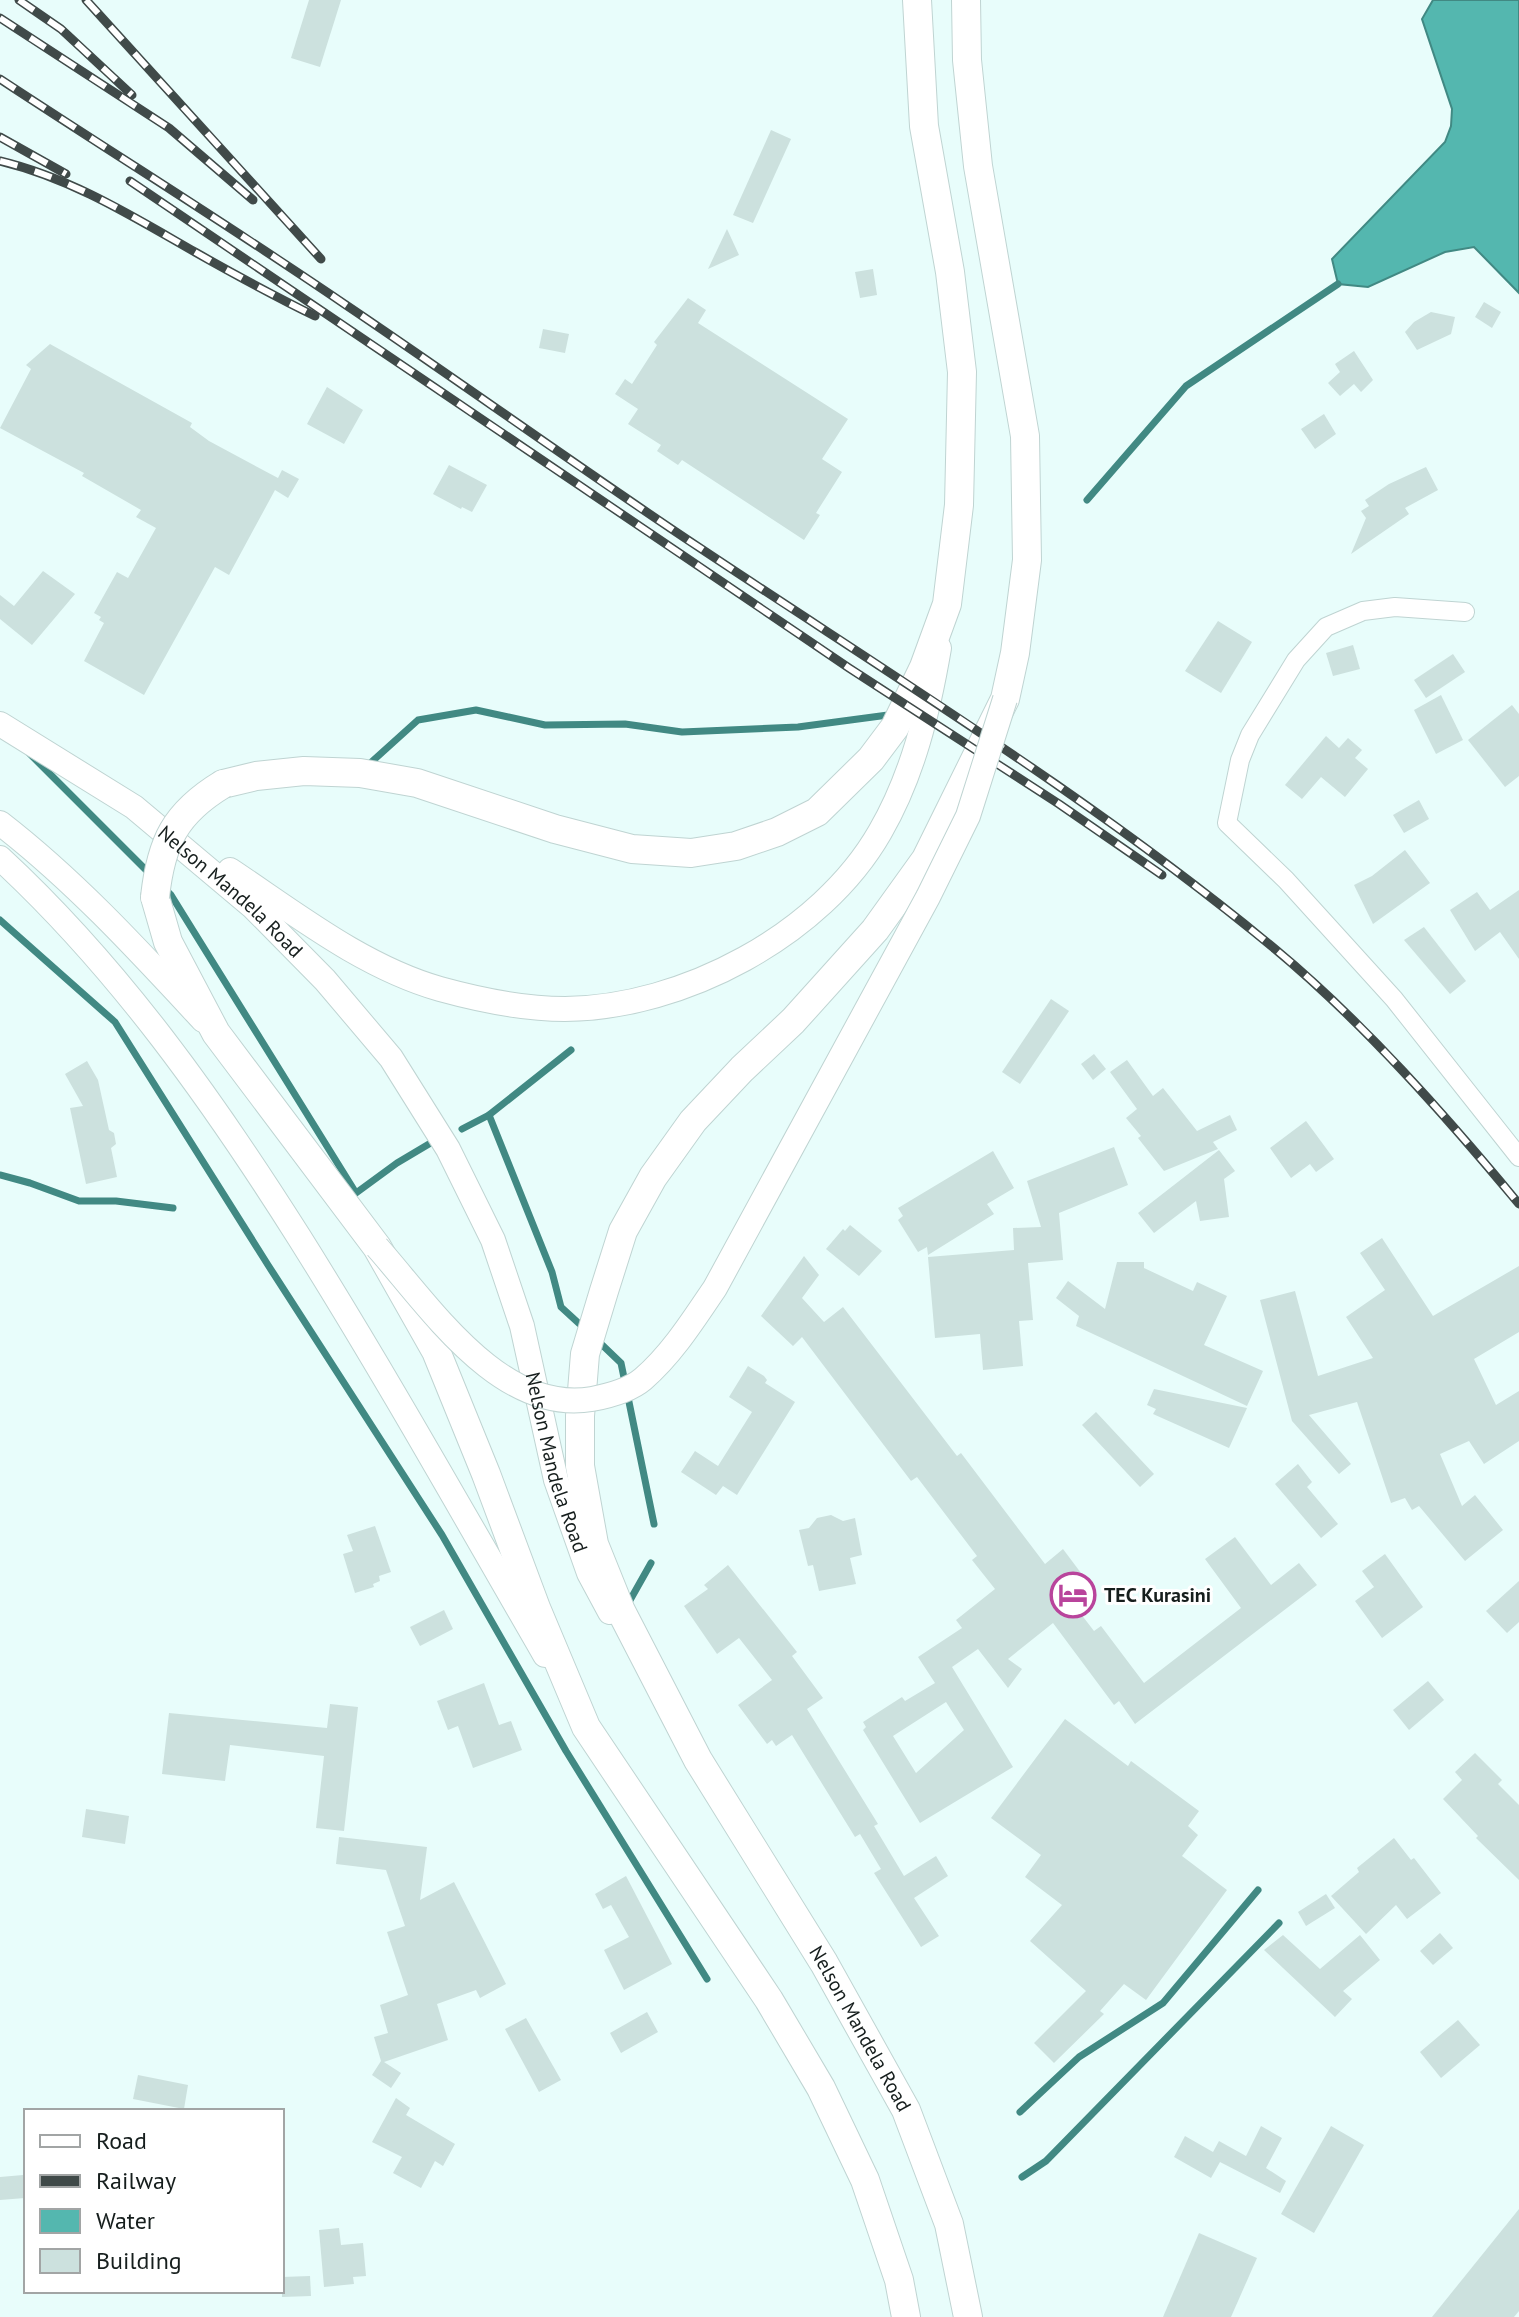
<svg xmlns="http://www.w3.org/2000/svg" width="1519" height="2317" viewBox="0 0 1519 2317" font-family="'PT Sans',sans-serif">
<rect width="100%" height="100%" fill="#e8fdfb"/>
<polygon fill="#54b7af" stroke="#418983" stroke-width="2" points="1433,0 1519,0 1519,293 1474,247 1445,252 1368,287 1338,284 1332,259 1445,142 1451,126 1452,109 1422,19"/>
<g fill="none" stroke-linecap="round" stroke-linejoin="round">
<g stroke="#418983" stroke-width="7">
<polyline points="1087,500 1186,386 1338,284"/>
<polyline points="29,753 150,874"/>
<polyline points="367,766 418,720 476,710 545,725 625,724 682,732 798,727 888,715"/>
<polyline points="164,888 171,895 356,1193 397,1163 434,1141"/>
<polyline points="0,920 115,1022 268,1265 442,1535 566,1751 707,1979"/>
<polyline points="489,1115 552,1272 561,1307 585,1329"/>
<polyline points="462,1129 489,1115 571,1050"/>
<polyline points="0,1175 30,1183 79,1201 116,1201 173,1208"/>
<polyline points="597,1340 621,1363 654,1524"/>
<polyline points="629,1602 651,1563"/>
<polyline points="1020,2112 1079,2057 1163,2003 1258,1890"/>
<polyline points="1022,2177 1046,2161 1279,1923"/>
</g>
</g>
<g fill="#cce1de" fill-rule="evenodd">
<polygon points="309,0 341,0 320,67 291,58"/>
<polygon points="771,130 791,139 753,223 733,215"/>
<polygon points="727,229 739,255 708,269"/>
<polygon points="873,269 877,295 860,298 855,272"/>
<polygon points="688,298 706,310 698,323 848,419 822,459 842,472 816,513 820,515 804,540 682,460 678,465 657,451 661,445 628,424 638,409 615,394 625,379 632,384 657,345 654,342"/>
<polygon points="1484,302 1501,312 1492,328 1475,317"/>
<polygon points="1431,312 1455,317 1451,334 1417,350 1405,332 1414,322"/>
<polygon points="543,329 569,334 565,353 539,348"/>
<polygon points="50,344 192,423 190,427 209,441 278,478 282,470 299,479 288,498 275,490 229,575 215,567 144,695 84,661 104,623 99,620 101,617 94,613 117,572 128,578 156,528 136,517 141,510 82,476 84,473 0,428 31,369 26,365"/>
<polygon points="1354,351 1373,380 1361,392 1354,384 1340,396 1328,383 1340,372 1335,364"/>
<polygon points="327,387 363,410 344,444 307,424"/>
<polygon points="1324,414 1336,434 1315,449 1301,429"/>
<polygon points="449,465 487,485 472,512 462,507 461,509 433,494"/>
<polygon points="1426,467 1438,490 1405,508 1409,514 1351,554 1366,518 1361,511 1369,506 1365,500 1389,484"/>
<polygon points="43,571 75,594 32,645 0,619 0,595 14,606"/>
<polygon points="1218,621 1252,642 1221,693 1185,671"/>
<polygon points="1353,645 1360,669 1333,676 1326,653"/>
<polygon points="1453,654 1465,672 1426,698 1414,680"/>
<polygon points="1441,695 1463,740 1436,754 1414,710"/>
<polygon points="1512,705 1519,714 1519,776 1505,787 1468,740"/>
<polygon points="1326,736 1339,748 1348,738 1362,750 1355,758 1368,769 1345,797 1321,777 1302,799 1285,785"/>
<polygon points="1419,800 1429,819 1404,833 1393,815"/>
<polygon points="1405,850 1430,883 1373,924 1354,885 1372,876"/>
<polygon points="1519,890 1519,959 1500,932 1475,951 1450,910 1477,892 1490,910"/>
<polygon points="1424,927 1466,981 1450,994 1404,940"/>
<polygon points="1051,999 1069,1011 1020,1084 1002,1072"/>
<polygon points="1094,1054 1106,1069 1093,1080 1081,1064"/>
<polygon points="1127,1060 1153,1096 1163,1088 1197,1131 1230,1115 1237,1130 1213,1142 1218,1149 1164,1171 1138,1138 1141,1136 1126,1118 1137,1109 1110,1072"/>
<polygon points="87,1061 98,1080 109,1130 114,1133 116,1144 111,1148 117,1177 86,1184 70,1108 83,1106 65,1074"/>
<polygon points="1306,1121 1334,1159 1316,1172 1310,1164 1291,1178 1270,1148"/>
<polygon points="1114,1147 1128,1185 1059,1213 1063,1260 1028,1263 1033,1320 1019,1321 1023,1366 983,1370 980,1334 935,1338 928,1257 1014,1250 1013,1228 1041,1227 1027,1181"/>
<polygon points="1219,1150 1235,1171 1224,1179 1229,1217 1200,1221 1196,1201 1154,1233 1138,1213"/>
<polygon points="993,1151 1014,1188 987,1204 994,1214 928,1255 927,1247 918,1252 898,1220 903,1216 898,1208"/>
<polygon points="850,1225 882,1251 859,1276 826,1249 843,1229 845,1231"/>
<polygon points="1382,1238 1433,1316 1519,1266 1519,1332 1474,1359 1496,1405 1519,1391 1519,1441 1484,1464 1469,1441 1440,1454 1462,1506 1475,1495 1503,1530 1465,1561 1419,1506 1412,1510 1405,1498 1391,1503 1357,1402 1309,1415 1351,1464 1339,1474 1292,1421 1260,1300 1295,1291 1318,1376 1373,1358 1346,1317 1385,1290 1360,1253"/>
<path d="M804,1256L819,1275L802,1298L824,1322L843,1307L957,1456L961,1453L1045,1564L1063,1549L1084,1577L1064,1592L1094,1631L1101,1626L1144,1683L1241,1608L1205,1559L1235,1537L1271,1585L1299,1563L1317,1585L1135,1724L1119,1701L1114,1705L1053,1623L1008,1659L1022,1669L1008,1688L978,1649L952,1667L1013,1767L920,1823L863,1730L866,1727L863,1722L902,1697L905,1701L935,1683L918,1657L962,1628L956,1620L995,1589L972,1560L977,1556L917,1477L911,1481L802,1337L793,1346L761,1316ZM946,1702L964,1730L916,1773L893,1736Z"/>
<polygon points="1117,1262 1144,1262 1144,1268 1193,1291 1197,1282 1227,1296 1204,1345 1263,1371 1247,1406 1076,1326 1079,1316 1056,1298 1068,1281 1105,1309"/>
<polygon points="748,1366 764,1376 767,1380 765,1383 795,1402 737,1495 723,1486 716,1495 681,1472 695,1451 718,1466 752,1412 729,1397"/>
<polygon points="1154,1389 1247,1408 1229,1448 1153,1414 1156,1409 1147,1405"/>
<polygon points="1096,1412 1154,1474 1140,1487 1082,1425"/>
<polygon points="1298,1464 1312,1482 1307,1487 1338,1524 1321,1538 1275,1484"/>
<polygon points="831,1515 843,1521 855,1518 862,1555 850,1558 856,1584 819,1591 813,1565 808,1566 799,1530 809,1528 817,1518"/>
<polygon points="375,1526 391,1572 379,1576 380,1581 373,1584 374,1587 355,1593 343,1554 353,1551 347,1535"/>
<polygon points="1385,1554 1423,1607 1382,1638 1355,1601 1374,1587 1362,1571"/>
<polygon points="728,1565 797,1652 792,1656 823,1698 807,1709 878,1824 874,1826 904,1876 936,1856 948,1876 914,1898 939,1936 921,1947 874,1873 881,1869 860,1834 855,1837 792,1735 776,1746 772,1740 767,1744 738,1705 772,1680 739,1638 717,1654 684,1606 708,1589 704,1585"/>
<polygon points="1519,1581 1519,1622 1507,1633 1486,1611"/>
<polygon points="444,1610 453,1629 420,1646 410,1627"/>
<polygon points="1428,1681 1444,1700 1409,1730 1393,1710"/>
<polygon points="484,1683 499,1725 511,1721 522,1750 473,1768 458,1726 448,1730 437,1701"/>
<polygon points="330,1704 358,1707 344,1831 316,1828 324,1756 230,1745 225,1781 162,1774 169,1713 327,1728"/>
<polygon points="1065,1719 1128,1766 1131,1761 1199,1811 1188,1826 1198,1835 1182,1856 1227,1890 1146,2000 1124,1984 1100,2011 1104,2014 1054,2063 1034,2043 1086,1991 1030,1941 1062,1905 1025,1877 1041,1855 991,1818"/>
<polygon points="1475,1753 1502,1780 1498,1784 1519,1805 1519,1880 1476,1838 1478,1836 1443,1799 1462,1780 1455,1772"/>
<polygon points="86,1809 129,1816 125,1844 82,1837"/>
<polygon points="339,1837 427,1847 420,1900 454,1882 506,1984 480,1998 476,1990 437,2004 448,2040 384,2062 401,2073 391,2088 372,2075 381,2061 374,2037 388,2033 380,2005 408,1995 387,1932 405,1926 386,1870 336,1864"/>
<polygon points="1394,1838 1411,1860 1414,1858 1441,1893 1407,1919 1396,1905 1366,1934 1331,1896 1359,1872 1357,1868"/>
<polygon points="626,1876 672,1964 624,1990 604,1950 629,1937 611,1905 603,1909 595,1894"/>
<polygon points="1326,1894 1335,1908 1306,1926 1298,1912"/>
<polygon points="1440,1933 1453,1948 1433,1965 1420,1951"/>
<polygon points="1283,1935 1320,1969 1360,1935 1380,1960 1343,1991 1352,1999 1335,2017 1264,1950"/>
<polygon points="647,2012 658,2032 621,2053 610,2033"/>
<polygon points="526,2018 561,2080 539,2092 505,2029"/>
<polygon points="1458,2020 1480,2045 1441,2078 1420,2052"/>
<polygon points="138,2075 188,2085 184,2109 133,2099"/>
<polygon points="396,2098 410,2108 406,2115 455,2144 443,2166 435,2161 421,2188 393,2173 402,2157 372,2142"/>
<polygon points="1261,2126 1282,2138 1266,2168 1286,2181 1280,2193 1220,2162 1211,2178 1174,2157 1185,2136 1213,2152 1219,2141 1246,2156"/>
<polygon points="1331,2126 1364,2145 1314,2233 1281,2214"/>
<polygon points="23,2175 25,2198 0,2200 0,2177"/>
<polygon points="1519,2209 1519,2311 1514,2317 1432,2317"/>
<polygon points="339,2228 341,2245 363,2243 366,2276 353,2277 354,2284 324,2287 319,2230"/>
<polygon points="1199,2233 1257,2258 1231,2317 1163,2317"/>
<polygon points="310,2276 311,2296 282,2297 282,2277"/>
</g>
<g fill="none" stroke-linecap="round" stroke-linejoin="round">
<g stroke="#bfd4d2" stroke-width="20">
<polyline id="street" points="1465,612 1395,607 1363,611 1326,627 1296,660 1250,735 1240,760 1227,823 1286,880 1394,999 1519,1157"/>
</g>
<g stroke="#bfd4d2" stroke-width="26">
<g id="secondary">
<path id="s1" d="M0,724L134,807L253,907L325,980L391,1058L448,1149L493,1240L522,1326L556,1480L589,1573L610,1612"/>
<path d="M0,823C75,881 139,951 203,1020"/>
<path d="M0,858C119,968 213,1101 299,1237C385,1374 464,1515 545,1655"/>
<path d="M230,870C296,914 363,967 440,989C480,1000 524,1009 565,1009C683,1008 821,935 880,832C913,775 928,712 939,648"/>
</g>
</g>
<g stroke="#bfd4d2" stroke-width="30">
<g id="primary">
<path id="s2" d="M966,0L967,60L978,166L1025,436L1027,560L1015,653L1005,699L926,859L875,930L793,1021L742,1069L693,1121L653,1177L623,1231L604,1291L585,1354L580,1416V1466L594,1544L621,1611L698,1760L824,1963L906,2110L949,2224L968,2317"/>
<polyline points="223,784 256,776 304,771 360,773 417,783 555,829 632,849 691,853 736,846 777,832 817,812 871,759 895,727 924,667 947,604 959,505 962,372 950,272 924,126 917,0"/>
<polyline points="155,897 168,942 216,1033 377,1247 436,1351 486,1474 536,1608 586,1727 769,2000 821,2088 865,2180 899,2280 906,2317"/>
</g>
</g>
<use href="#street" stroke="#fff" stroke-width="18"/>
<use href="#secondary" stroke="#fff" stroke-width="24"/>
<use href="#primary" stroke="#fff" stroke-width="28"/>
<g stroke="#404a49" stroke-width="9">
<g id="rail">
<polyline points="19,0 61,29 132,95"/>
<polyline points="86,0 321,259"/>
<polyline points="0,18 169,128 253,200"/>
<path d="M0,79C114,154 230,226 343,303C462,383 578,467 697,546C892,676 1094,799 1275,949C1363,1022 1446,1116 1519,1204"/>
<polyline points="0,137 66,174"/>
<path d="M0,161C71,178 132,216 195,252C234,274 274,296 315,316"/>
<polyline points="130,181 849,668 1059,804 1162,875"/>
</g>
</g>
<use href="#rail" stroke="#fff" stroke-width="6" stroke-dasharray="18" stroke-linecap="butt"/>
<g stroke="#bfd4d2" stroke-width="26" stroke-linecap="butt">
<path id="secondary-bridge" d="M377,1247C430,1307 501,1415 592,1399C608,1396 630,1390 643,1379C672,1354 694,1319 715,1288L928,897L968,816L1005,699"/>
</g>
<g stroke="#bfd4d2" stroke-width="30" stroke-linecap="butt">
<path id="primary-bridge" d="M155,897C161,842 175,813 223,784"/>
</g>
<use href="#secondary-bridge" stroke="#fff" stroke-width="24"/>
<use href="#primary-bridge" stroke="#fff" stroke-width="28"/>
</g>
<defs>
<g id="hotel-ring" transform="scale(2.3)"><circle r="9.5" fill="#fff" stroke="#b9449c" stroke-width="1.5"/><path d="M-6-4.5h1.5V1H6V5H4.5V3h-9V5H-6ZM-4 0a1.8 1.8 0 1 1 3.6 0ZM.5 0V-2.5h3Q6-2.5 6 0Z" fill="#b9449c"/></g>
</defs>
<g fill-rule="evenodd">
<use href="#hotel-ring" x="1073" y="1595"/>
</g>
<g text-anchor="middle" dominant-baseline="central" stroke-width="6" stroke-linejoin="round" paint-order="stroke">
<g font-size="20" fill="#161e1d" stroke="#fff">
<text stroke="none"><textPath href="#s1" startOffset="286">Nelson Mandela Road</textPath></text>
<text stroke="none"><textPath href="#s1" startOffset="958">Nelson Mandela Road</textPath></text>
<text stroke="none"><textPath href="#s2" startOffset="2240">Nelson Mandela Road</textPath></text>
</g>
<g font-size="20" font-weight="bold" fill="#161e1d" stroke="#fff" text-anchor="start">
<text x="1104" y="1595">TEC Kurasini</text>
</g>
</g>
<rect x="24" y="2109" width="260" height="184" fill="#ffffff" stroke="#a2a5a5" stroke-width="2"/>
<rect x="40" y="2135" width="40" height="12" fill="#ffffff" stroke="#a2a5a5" stroke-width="2"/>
<text x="96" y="2149" font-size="24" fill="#161e1d">Road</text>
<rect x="40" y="2175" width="40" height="12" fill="#404a49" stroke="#a2a5a5" stroke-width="2"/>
<text x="96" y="2189" font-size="24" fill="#161e1d">Railway</text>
<rect x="40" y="2209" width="40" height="24" fill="#54b7af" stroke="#a2a5a5" stroke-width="2"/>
<text x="96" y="2229" font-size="24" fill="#161e1d">Water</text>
<rect x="40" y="2249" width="40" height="24" fill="#cce1de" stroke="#a2a5a5" stroke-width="2"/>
<text x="96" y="2269" font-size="24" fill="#161e1d">Building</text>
</svg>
